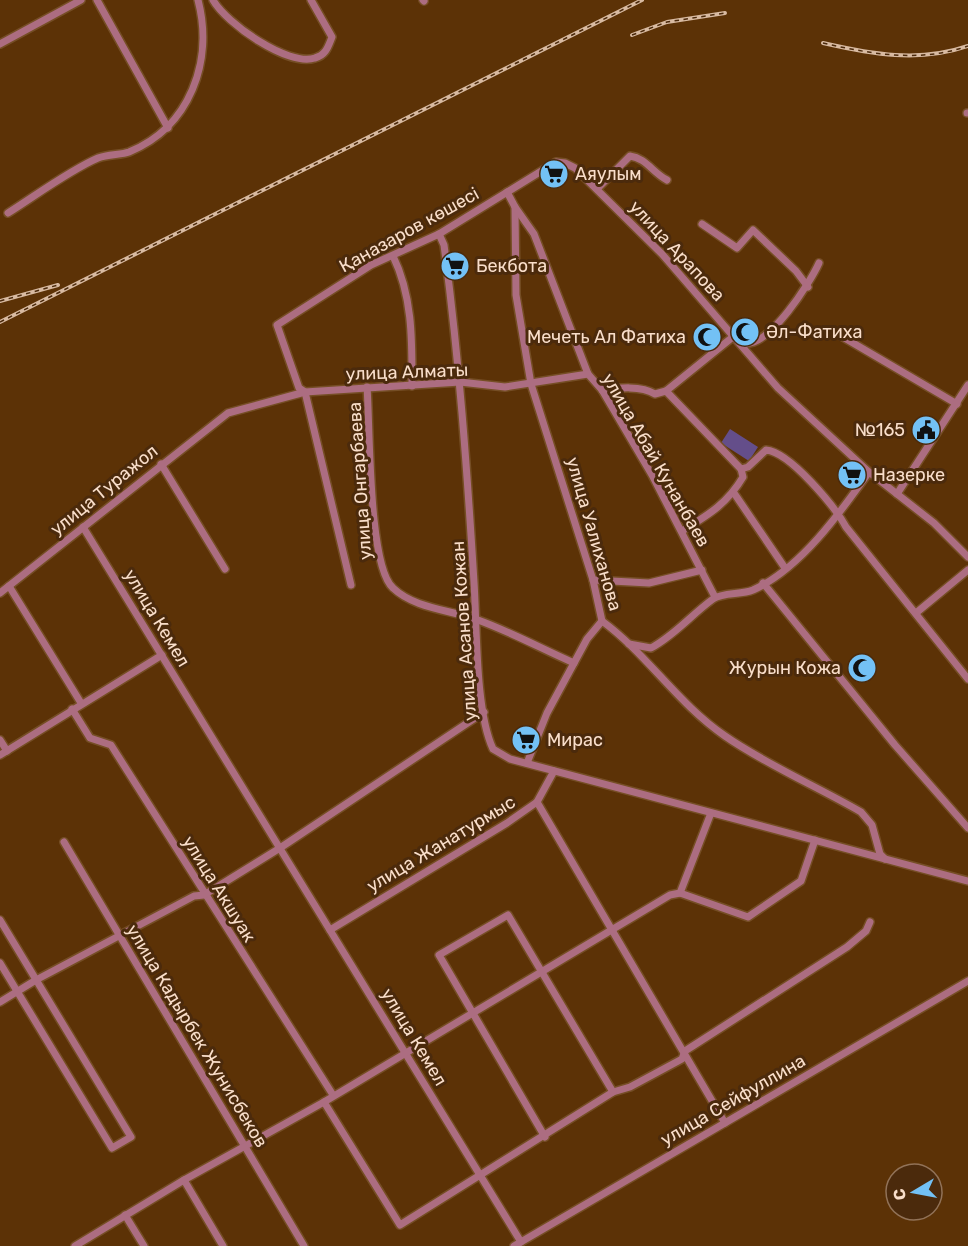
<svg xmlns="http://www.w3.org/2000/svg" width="968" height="1246" viewBox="0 0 968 1246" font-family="Rubik,sans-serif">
<rect width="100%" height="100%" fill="#5c3206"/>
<polygon fill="#644e8a" points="730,429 758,447 749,461 721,443"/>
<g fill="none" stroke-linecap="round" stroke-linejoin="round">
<g stroke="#754e25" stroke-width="10">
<g id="minor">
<polyline points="97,0 168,128"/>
<path d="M213,0C226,23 288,67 315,58C326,55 328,47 332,37L311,0"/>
<polyline points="423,0 424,1"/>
<polyline points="0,44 81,0"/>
<polyline points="967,113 968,113"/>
<path d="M597,189L630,156C646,158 653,173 667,180"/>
<path d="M507,192L515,207L516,295L531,384L593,580L602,621C647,654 678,704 725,736C765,764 818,787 861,812L872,825L880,854L885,859"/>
<polyline points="515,207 534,234 588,374 602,390 652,475 715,597"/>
<path d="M8,213C35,196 70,170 98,158C108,154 121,155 129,152C190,127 214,61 198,0"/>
<polyline points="702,224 737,248 753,230 796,271 808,287"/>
<path d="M439,234L444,245C459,357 467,469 474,582C477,627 475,710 493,749L510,759L968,881"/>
<path d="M393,256C413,297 412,342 412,386"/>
<polyline points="836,333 957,404"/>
<path d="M367,387C370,425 368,566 393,588C415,609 452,610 478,620C511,632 542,649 574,663"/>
<path d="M602,390C618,388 641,385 655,394L666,391L734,336L745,343C769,347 810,283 819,263"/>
<path d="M666,391L741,469L748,467L766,450C790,452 835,507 846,527L968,679"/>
<polyline points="161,464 225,569"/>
<polyline points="734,493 785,568"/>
<polyline points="897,494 968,385"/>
<polyline points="83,527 521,1242"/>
<path d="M682,531C708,515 727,504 743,477L741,469"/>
<polyline points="593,580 649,583 702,570"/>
<polyline points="763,583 895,745 968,828"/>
<polyline points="351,585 305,392 299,388 277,325 371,265 439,234 556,162 565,163 575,168 662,254 778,388 869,472 934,523 968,557"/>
<polyline points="9,586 81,703"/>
<polyline points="0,593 228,413 305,392 460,382 505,387 588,374"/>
<polyline points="916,613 968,570"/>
<path d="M629,644L651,648C675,635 691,615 713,599C723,592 741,595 753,590C800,569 840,513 869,472"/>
<polyline points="72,709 90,738 111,745 333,1095"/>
<polyline points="0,740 7,751"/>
<polyline points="0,755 162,655"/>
<polyline points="527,763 547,713 587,639 602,621"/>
<polyline points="537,802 725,1123"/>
<polyline points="64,842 304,1246"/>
<polyline points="680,893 748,917 801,881 815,840"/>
<polyline points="0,920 131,1137 112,1148 0,963"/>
<polyline points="330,930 507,823 537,802 554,771"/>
<polyline points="0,1002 36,980 194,896 204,895 280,848 484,712"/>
<polyline points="324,1102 400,1225 613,1092 630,1087 682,1059 685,1051 847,947 866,931 870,922"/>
<polyline points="545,1137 439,955 508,915 613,1092"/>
<polyline points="184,1180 223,1246"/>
<polyline points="125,1215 144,1246"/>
<polyline points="75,1246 184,1180 324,1102 670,895 680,893 711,813"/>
<polyline points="514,1246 968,981"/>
</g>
</g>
<use href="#minor" stroke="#ac6d81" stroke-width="7"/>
<g stroke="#d8baa1" stroke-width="4">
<g id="rail">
<polyline points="632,35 667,22 725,13"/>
<path d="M823,43C871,54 919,63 968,46"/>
<polyline points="0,301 58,285"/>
<polyline points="0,322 642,0"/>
</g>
</g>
<use href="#rail" stroke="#4b2a0c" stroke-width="1.5" stroke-dasharray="4.5" stroke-linecap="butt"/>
</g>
<defs>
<g id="supermarket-disc" transform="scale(1.5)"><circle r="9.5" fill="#73c1f5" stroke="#4b2a0c"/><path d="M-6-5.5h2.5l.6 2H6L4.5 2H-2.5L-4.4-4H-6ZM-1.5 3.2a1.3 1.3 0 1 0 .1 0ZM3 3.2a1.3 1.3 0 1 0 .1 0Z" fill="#111"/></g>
<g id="mosque-disc" transform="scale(1.5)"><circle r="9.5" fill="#73c1f5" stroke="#4b2a0c"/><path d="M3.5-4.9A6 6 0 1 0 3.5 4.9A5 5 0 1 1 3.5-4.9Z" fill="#111"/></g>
<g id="civic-disc" transform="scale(1.5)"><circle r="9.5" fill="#73c1f5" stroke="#4b2a0c"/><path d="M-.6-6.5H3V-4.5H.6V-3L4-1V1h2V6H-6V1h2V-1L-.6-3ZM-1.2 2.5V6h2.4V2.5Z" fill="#111"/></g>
</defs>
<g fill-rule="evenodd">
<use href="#supermarket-disc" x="554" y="174"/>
<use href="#supermarket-disc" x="455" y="266"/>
<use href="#mosque-disc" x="745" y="332"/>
<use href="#mosque-disc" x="707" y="337"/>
<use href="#civic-disc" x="926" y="430"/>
<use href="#supermarket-disc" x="852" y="475"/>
<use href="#mosque-disc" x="862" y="668"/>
<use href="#supermarket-disc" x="526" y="740"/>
</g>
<g text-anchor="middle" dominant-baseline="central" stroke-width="6" stroke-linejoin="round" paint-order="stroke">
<g font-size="18" fill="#f9deca" stroke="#4b2a0c" text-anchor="start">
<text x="575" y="174">Аяулым</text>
<text x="476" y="266">Бекбота</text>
<text x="766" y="332">Әл-Фатиха</text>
<text x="686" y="337" text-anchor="end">Мечеть Ал Фатиха</text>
<text x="905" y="430" text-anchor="end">№165</text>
<text x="873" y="475">Назерке</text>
<text x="841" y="668" text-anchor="end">Журын Кожа</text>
<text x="547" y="740">Мирас</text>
</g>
<g font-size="18" fill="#f9deca" stroke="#4b2a0c">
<text transform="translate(409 230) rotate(-29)">Қаназаров көшесі</text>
<text transform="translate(677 251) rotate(47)">улица Арапова</text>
<text transform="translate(407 372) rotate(-2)">улица Алматы</text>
<text transform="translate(656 460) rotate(60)">улица Абай Кунанбаев</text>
<text transform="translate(360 481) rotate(-94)">улица Онгарбаева</text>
<text transform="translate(104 490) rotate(-39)">улица Туражол</text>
<text transform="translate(594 534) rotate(74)">улица Уалиханова</text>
<text transform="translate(157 618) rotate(59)">улица Кемел</text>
<text transform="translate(464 631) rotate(-94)">улица Асанов Кожан</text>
<text transform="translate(441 844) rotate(-31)">улица Жанатурмыс</text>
<text transform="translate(219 889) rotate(58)">улица Акшуак</text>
<text transform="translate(197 1036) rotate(59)">улица Кадырбек Жунисбеков</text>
<text transform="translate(414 1037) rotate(59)">улица Кемел</text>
<text transform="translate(733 1100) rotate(-30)">улица Сейфуллина</text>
</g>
</g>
<g transform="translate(914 1192) rotate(260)"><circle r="28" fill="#4b2a0c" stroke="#917258" stroke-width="1.5"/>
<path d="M0-4.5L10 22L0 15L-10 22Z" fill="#73c1f5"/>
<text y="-9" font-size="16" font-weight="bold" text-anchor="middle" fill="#f9deca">С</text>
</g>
</svg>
